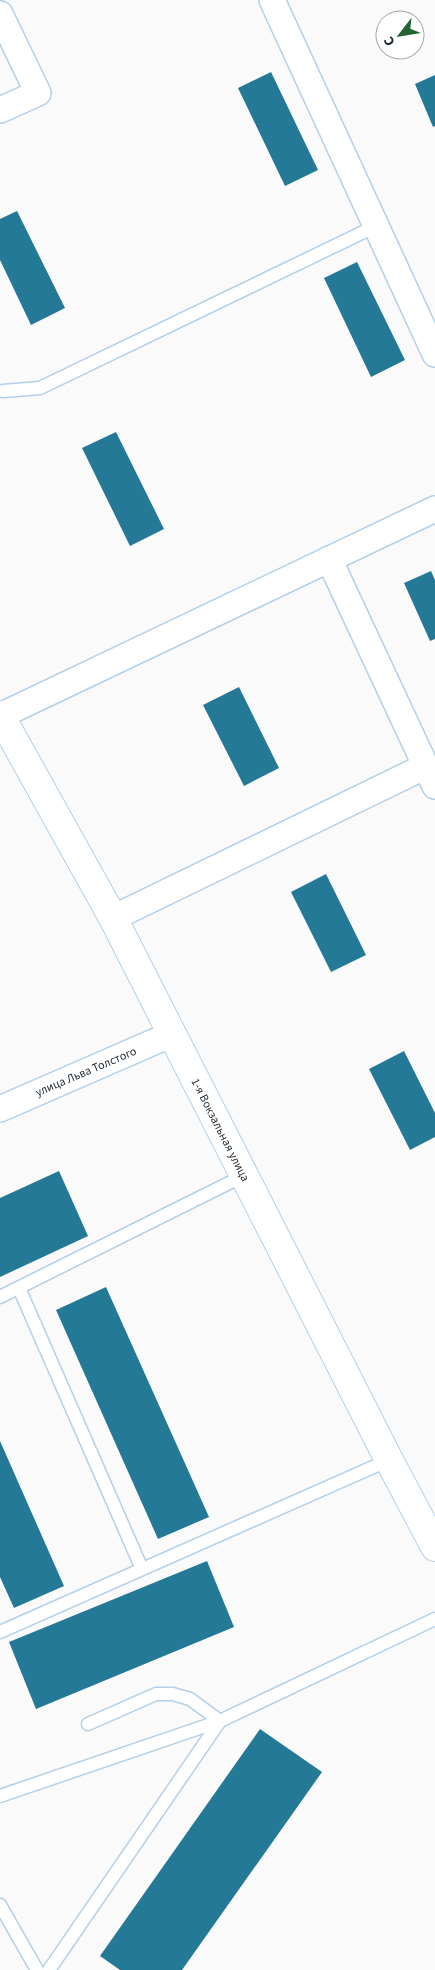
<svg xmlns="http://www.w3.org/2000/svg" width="435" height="1970" viewBox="0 0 435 1970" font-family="'Source Sans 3',sans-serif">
<rect width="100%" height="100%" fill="#fafafa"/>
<g fill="#237996">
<polygon points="271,72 318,170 285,186 238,88"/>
<polygon points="435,75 435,126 433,127 415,84"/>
<polygon points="17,211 65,308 31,325 0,260 0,219"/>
<polygon points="357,262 405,360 371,377 324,278"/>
<polygon points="116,432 164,529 130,546 82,448"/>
<polygon points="431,571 435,580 435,639 430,641 404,583"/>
<polygon points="239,687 279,768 244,786 203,705"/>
<polygon points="326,874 366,955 331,972 291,892"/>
<polygon points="404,1051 435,1113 435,1137 410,1150 369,1069"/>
<polygon points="59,1171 88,1236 0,1277 0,1198"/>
<polygon points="106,1287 209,1517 158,1539 56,1310"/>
<polygon points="0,1441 64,1586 14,1608 0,1577"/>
<polygon points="207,1561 234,1627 36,1709 9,1642"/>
<polygon points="260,1729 322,1772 182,1970 120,1970 100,1956"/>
</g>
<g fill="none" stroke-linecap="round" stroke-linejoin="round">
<g stroke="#b3cfe8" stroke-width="15">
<g id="lane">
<polyline points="3,391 40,388 376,226"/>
<polyline points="19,1288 142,1569"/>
<polyline points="0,1297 243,1176"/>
<polyline points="0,1632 389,1460"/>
<polyline points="88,1724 156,1694 173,1694 190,1699 220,1721"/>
<polyline points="0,1796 220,1721 435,1619"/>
<polyline points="0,1905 37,1970"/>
<polyline points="49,1970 220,1721"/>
</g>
</g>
<g stroke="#b3cfe8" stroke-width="28">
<g id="street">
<polyline points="272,0 435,354"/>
<polyline points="0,14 38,93 0,110"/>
<polyline points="329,559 435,786"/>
<polyline points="0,716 435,509"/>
<polyline points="113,918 426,766"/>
<polyline points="0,1109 172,1034"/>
</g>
</g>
<g stroke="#b3cfe8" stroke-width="30">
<polyline id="secondary" points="0,715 113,918 389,1460 435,1547"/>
</g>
<use href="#lane" stroke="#fff" stroke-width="12"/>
<use href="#street" stroke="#fff" stroke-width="25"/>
<use href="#secondary" stroke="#fff" stroke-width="28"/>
</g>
<g text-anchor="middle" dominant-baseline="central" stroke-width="5" stroke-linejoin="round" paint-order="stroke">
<g font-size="12" fill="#1e2932" stroke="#fff">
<text transform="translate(86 1072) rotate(-23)">улица Льва Толстого</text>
<text transform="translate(220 1130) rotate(63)">1-я Вокзальная улица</text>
</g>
</g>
<g transform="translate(400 35) rotate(239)"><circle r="24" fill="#ffffff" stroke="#a5a9ad"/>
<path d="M0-4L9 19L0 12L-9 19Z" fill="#236530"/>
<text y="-8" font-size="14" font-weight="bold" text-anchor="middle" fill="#1e2932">С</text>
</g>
</svg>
